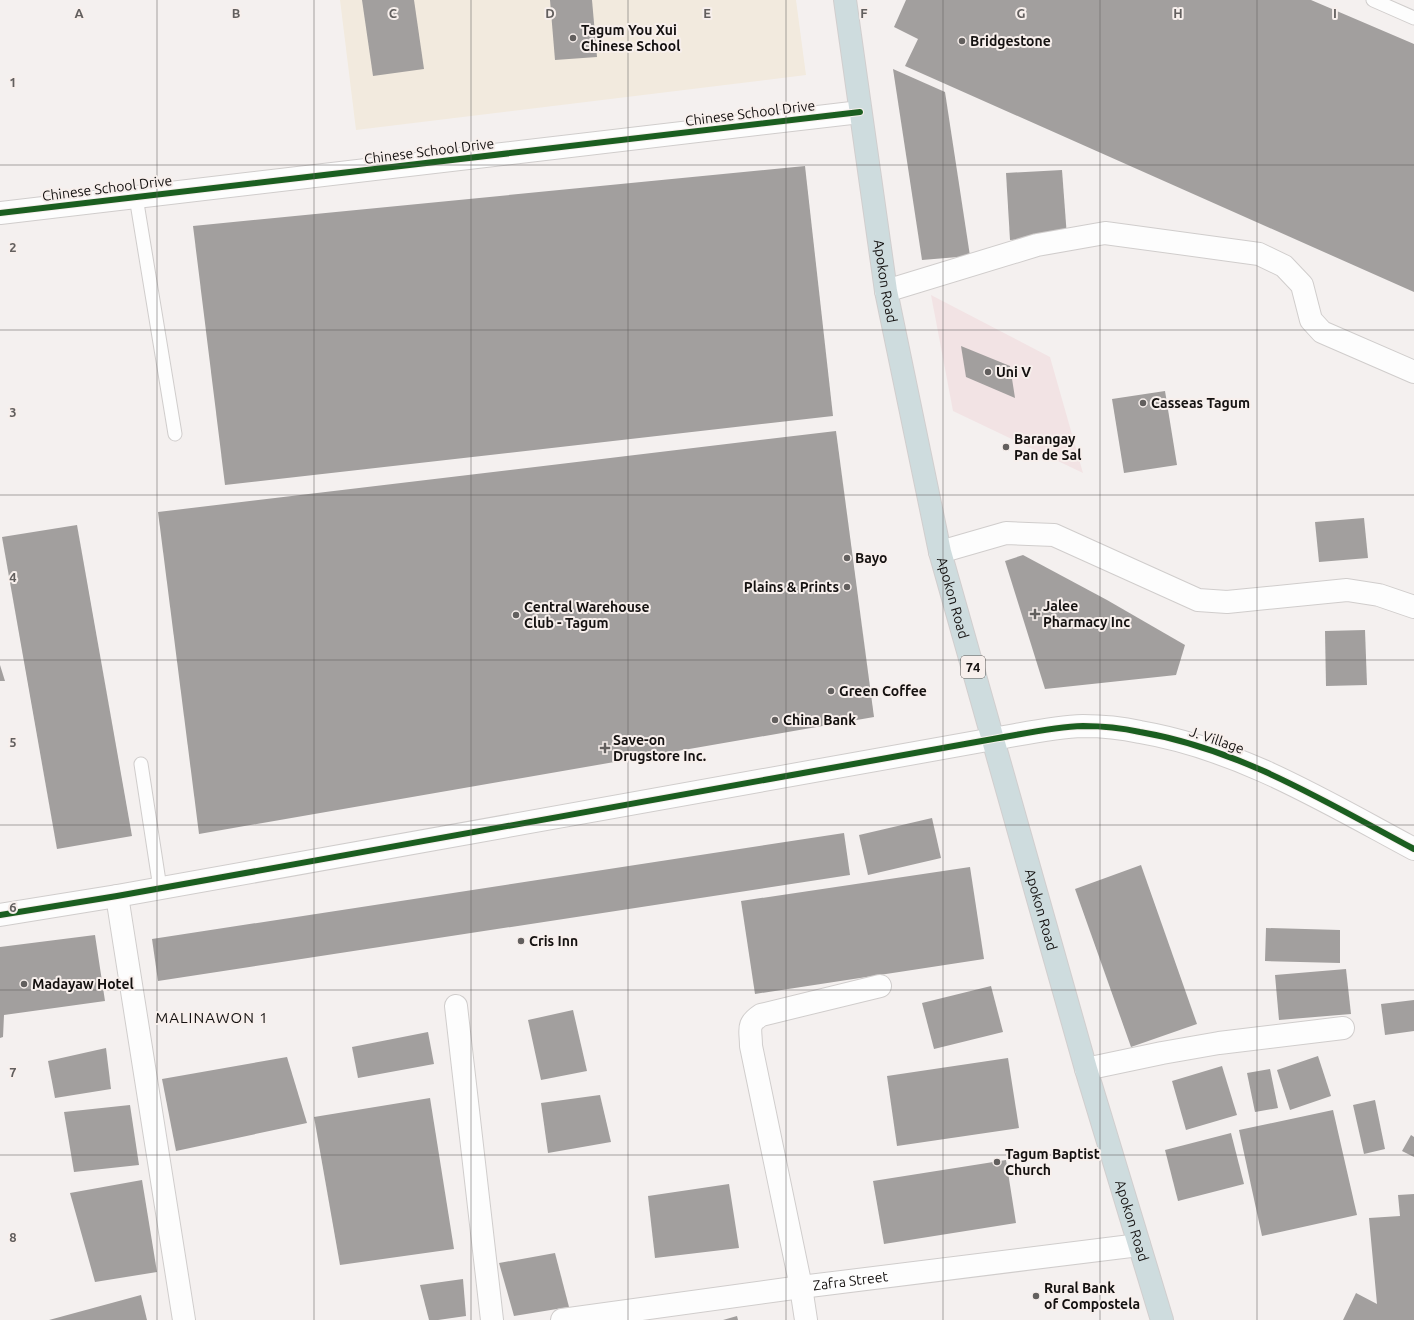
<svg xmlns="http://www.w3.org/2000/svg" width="1414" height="1320" viewBox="0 0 1414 1320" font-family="Ubuntu,sans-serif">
<rect width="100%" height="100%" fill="#f4f0ef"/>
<polygon fill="#f2e3e4" points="931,295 1050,357 1083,473 953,411"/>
<polygon fill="#f2eade" points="340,0 796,0 806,75 356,130"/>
<g fill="#a29f9e">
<polygon points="362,0 414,0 424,69 373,76"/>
<polygon points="550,0 592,0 597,57 555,60"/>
<polygon points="906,0 1311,0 1414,44 1414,292 905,66 918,39 894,27"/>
<polygon points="893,69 945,92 970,256 922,260"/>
<polygon points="805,166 833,416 225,485 193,226"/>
<polygon points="1062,170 1067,237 1010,240 1006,173"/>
<polygon points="961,346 1010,366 1015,398 966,377"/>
<polygon points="1165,391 1177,465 1124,473 1112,399"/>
<polygon points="836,431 874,717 199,834 158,512"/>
<polygon points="1364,518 1368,558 1319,562 1315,522"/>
<polygon points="77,525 132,836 57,849 2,537"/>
<polygon points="1023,555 1107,600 1185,645 1176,675 1045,689 1005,561"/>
<polygon points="1365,630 1367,685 1326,686 1325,631"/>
<polygon points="0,665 5,681 0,681"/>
<polygon points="932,818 941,858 868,875 859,835"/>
<polygon points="844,833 850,875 158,981 152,939"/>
<polygon points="1141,865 1197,1024 1131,1047 1075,889"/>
<polygon points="970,867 984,959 755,994 741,901"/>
<polygon points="1266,928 1340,930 1340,963 1265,961"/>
<polygon points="95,935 105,1001 4,1015 3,1037 0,1038 0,947"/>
<polygon points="1346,969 1351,1014 1279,1020 1275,975"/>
<polygon points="991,986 1003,1032 934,1049 922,1003"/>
<polygon points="1414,1000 1414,1031 1385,1035 1381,1004"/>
<polygon points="573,1010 587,1071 541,1080 528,1020"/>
<polygon points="428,1032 434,1064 358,1078 352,1047"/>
<polygon points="106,1048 111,1089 55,1098 48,1061"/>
<polygon points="1318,1056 1331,1096 1290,1110 1277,1070"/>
<polygon points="287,1057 307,1123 176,1151 162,1079"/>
<polygon points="1008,1058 1019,1128 897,1146 887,1076"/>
<polygon points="1222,1066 1237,1115 1186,1130 1172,1081"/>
<polygon points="1270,1069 1278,1108 1255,1112 1247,1073"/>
<polygon points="600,1095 611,1142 548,1153 541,1103"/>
<polygon points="430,1098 454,1249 340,1265 314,1117"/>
<polygon points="1375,1100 1385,1149 1364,1154 1353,1105"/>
<polygon points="130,1105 139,1165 74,1172 64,1112"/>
<polygon points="1333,1110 1357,1215 1262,1236 1239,1130"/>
<polygon points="1231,1133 1244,1184 1178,1201 1165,1150"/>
<polygon points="1411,1135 1414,1137 1414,1157 1402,1151"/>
<polygon points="1006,1160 1016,1223 884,1244 873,1181"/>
<polygon points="142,1180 157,1272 95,1282 70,1193"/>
<polygon points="729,1184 739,1248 655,1258 648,1196"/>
<polygon points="1414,1194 1414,1320 1343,1320 1356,1293 1377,1304 1369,1218 1400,1216 1398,1195"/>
<polygon points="555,1253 569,1307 514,1316 499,1263"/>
<polygon points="463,1279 466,1316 438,1320 429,1320 420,1285"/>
<polygon points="141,1295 147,1320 49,1320"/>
<polygon points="737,1316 738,1320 723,1320"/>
</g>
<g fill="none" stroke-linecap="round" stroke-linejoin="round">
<g stroke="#d0cdcc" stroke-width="15">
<g id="service">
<polyline points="1373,0 1414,18"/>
<polyline points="136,197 175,434"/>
<polyline points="141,764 160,888"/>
</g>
</g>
<g stroke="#d0cdcc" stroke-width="24">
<g id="minor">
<polyline points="0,213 860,112"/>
<polyline points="886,291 1037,245 1105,233 1259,254 1284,266 1302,285 1311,320 1322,332 1414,372"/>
<polyline points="940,552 1006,533 1054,535 1198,600 1227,602 1347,590 1379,595 1414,607"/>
<polyline points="117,896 184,1320"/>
<polyline points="456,1006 492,1320"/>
<polyline points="1086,1069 1162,1053 1219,1043 1343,1028"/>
<path id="s1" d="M562,1320L801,1287L1139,1245"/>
<path d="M806,1320L801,1287L751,1046C751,1029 746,1025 761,1015L880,986"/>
</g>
</g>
<g stroke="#d0cdcc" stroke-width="24">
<path id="tertiary" d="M0,915L117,896L993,739C1023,734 1053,727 1083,726C1102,726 1122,728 1140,732C1240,749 1326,802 1414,849"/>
</g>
<g stroke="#d1cece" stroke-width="24">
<g id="trunk">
<path id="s2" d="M845,0L886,291L940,552L1086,1069L1162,1320"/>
</g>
</g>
<use href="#service" stroke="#fdfdfd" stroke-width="13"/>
<use href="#minor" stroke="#fdfdfd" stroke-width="22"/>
<use href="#tertiary" stroke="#fdfdfd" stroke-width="22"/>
<use href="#trunk" stroke="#cedcde" stroke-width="22"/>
<g stroke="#f7efec" stroke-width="8">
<g id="cycleway">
<polyline points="0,213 860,112"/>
<path d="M0,915L117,896L993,739C1023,734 1053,727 1083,726C1102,726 1122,728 1140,732C1240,749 1326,802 1414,849"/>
</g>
</g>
<use href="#cycleway" stroke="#1b5e20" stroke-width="6"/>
</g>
<path fill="none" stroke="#625f5e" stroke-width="1" stroke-opacity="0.55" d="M157,0V1320M314,0V1320M471,0V1320M628,0V1320M786,0V1320M943,0V1320M1100,0V1320M1257,0V1320M0,165H1414M0,330H1414M0,495H1414M0,660H1414M0,825H1414M0,990H1414M0,1155H1414"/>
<g fill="#625f5e" stroke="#f7efec" stroke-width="1.5">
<circle cx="573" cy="38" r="4"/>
<circle cx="962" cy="41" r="4"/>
<circle cx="988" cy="372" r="4"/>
<circle cx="1143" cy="403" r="4"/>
<circle cx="1006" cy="447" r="4"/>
<circle cx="847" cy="558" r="4"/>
<circle cx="847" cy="587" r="4"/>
<path d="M1033 608h4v4h4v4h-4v4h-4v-4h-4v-4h4z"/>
<circle cx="516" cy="615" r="4"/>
<circle cx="831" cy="691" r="4"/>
<circle cx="775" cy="720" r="4"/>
<path d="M603 742h4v4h4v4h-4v4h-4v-4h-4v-4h4z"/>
<circle cx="521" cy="941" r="4"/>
<circle cx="24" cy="984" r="4"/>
<circle cx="997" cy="1162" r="4"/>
<circle cx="1036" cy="1296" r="4"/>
</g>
<g text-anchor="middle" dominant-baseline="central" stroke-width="4" stroke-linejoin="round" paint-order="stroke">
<rect fill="#f7efec" stroke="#585452" stroke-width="1" x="961" y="656" width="24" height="22" rx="3"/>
<g font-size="13" font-weight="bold" fill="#141110">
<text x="973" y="667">74</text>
</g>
<g font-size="14" font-weight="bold" fill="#141110" stroke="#f7efec" text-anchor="start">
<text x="581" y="30">Tagum You Xui<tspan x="581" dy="16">Chinese School</tspan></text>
<text x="970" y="41">Bridgestone</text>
<text x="996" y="372">Uni V</text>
<text x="1151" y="403">Casseas Tagum</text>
<text x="1014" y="439">Barangay<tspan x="1014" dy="16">Pan de Sal</tspan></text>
<text x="855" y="558">Bayo</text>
<text x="839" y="587" text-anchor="end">Plains &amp; Prints</text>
<text x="1043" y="606">Jalee<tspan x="1043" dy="16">Pharmacy Inc</tspan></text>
<text x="524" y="607">Central Warehouse<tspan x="524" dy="16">Club - Tagum</tspan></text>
<text x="839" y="691">Green Coffee</text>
<text x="783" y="720">China Bank</text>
<text x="613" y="740">Save-on<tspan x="613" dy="16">Drugstore Inc.</tspan></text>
<text x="529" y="941">Cris Inn</text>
<text x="32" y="984">Madayaw Hotel</text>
<text x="1005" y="1154">Tagum Baptist<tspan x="1005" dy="16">Church</tspan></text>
<text x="1044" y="1288">Rural Bank<tspan x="1044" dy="16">of Compostela</tspan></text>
</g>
<g font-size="14" fill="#141110" stroke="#f7efec">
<text transform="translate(750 113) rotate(-7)">Chinese School Drive</text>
<text transform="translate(429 151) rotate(-7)">Chinese School Drive</text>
<text transform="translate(107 188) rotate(-7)">Chinese School Drive</text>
<text stroke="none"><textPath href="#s2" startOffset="284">Apokon Road</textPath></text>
<text stroke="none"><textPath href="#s2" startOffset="608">Apokon Road</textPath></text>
<text transform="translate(1217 740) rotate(19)">J. Village</text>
<text stroke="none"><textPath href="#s2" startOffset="932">Apokon Road</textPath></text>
<text stroke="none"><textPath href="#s2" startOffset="1256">Apokon Road</textPath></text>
<text stroke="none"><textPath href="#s1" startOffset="291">Zafra Street</textPath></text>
</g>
<g font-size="15" letter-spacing="1" fill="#141110" stroke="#f7efec">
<text x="212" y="1017">MALINAWON 1</text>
</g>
</g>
<g font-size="13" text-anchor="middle" font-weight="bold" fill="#625f5e" stroke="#f7efec" stroke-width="4" stroke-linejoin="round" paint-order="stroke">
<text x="79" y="18">A</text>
<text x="236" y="18">B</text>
<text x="393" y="18">C</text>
<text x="550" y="18">D</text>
<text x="707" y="18">E</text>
<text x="864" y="18">F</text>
<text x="1021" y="18">G</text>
<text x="1178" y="18">H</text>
<text x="1335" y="18">I</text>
<text x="13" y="87">1</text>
<text x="13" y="252">2</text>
<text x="13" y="417">3</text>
<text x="13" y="582">4</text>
<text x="13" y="747">5</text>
<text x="13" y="912">6</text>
<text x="13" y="1077">7</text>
<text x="13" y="1242">8</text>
</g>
</svg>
